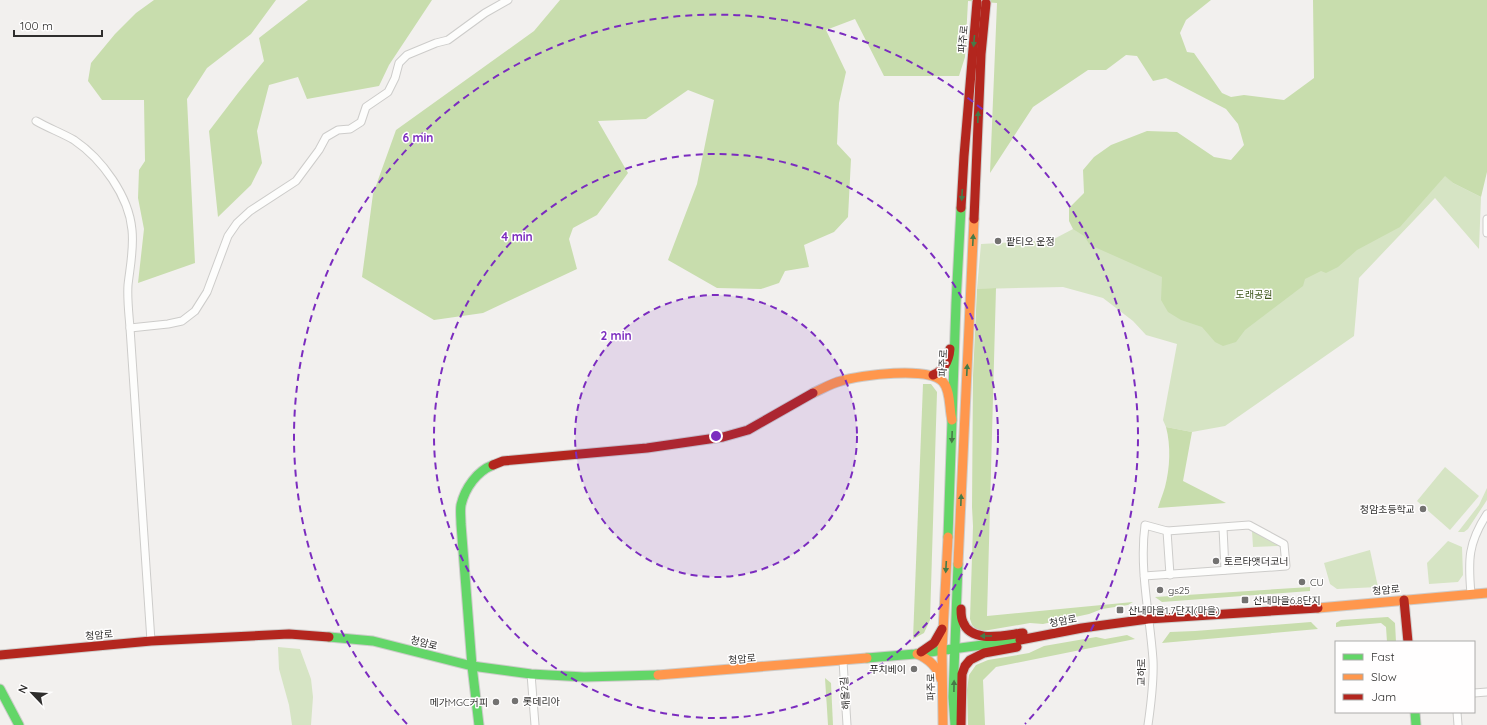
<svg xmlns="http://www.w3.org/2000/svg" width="1487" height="725" viewBox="0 0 1487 725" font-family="Quicksand,'Noto Sans KR',sans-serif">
<rect width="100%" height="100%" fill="#f2f0ee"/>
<g fill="#d6e4c4">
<polygon points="1445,175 1453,183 1481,197 1479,249 1435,198 1359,278 1354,336 1225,426 1192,432 1166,427 1163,420 1177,344 1146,335 1133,321 1103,298 1063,287 977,289 981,244 1052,240 1073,229"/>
<polygon points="1445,467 1479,496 1450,530 1417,501"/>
<polygon points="1487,488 1487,500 1468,529 1464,532 1458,532 1479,505"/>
<polygon points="1252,531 1279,546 1253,547"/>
<polygon points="1448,541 1462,547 1463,575 1458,582 1429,584 1427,563"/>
<polygon points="1370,550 1378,587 1337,589 1330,584 1324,563"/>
<polygon points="278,647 300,649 311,679 313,697 311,725 292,725 289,705 279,669"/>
</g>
<g fill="#c8ddad">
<polygon points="154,0 276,0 251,34 207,68 187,99 195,263 138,283 144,229 138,198 139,170 145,161 144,100 102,100 88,81 91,63 115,34 136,13"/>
<polygon points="308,0 432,0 389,65 379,86 307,99 298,77 269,85 257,131 262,163 251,185 218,217 209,131 238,93 264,61 259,38"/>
<polygon points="560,0 1211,0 1186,20 1180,33 1187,52 1194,53 1222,93 1231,97 1244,95 1284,100 1314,78 1313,0 1487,0 1487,172 1481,197 1453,183 1445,176 1400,227 1357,250 1338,267 1326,273 1321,271 1305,279 1303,286 1245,330 1236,342 1223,346 1215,342 1202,327 1181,320 1168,312 1161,300 1162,277 1090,245 1084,236 1073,229 1069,221 1069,208 1084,193 1083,170 1094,157 1111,145 1147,131 1177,132 1214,157 1231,160 1244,145 1238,124 1226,109 1166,78 1153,81 1137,56 1126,55 1106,70 1088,70 1033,107 990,173 997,3 968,1 965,57 959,76 884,76 855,19 826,30 846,72 839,103 837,144 851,159 848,217 834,232 804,245 809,267 785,271 779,283 761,289 717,288 668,260 697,184 714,100 688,90 646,119 598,121 628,173 597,215 573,228 569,239 577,269 483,313 434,320 362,277 373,194 396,130 534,31"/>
<polygon points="996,288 987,616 1133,602 1128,605 1102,609 1089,614 1043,624 1030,623 983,631 976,629 972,625 970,619 973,526 972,507 973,376 977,289"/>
<polygon points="923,384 931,384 937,392 930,620 924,633 913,639"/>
<path d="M1166,427L1192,432L1183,481L1226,503L1158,508C1160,501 1163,494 1165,487C1170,468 1171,446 1166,427Z"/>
<polygon points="1310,587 1310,591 1162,602 1155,597"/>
<polygon points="1388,617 1395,623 1396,642 1387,642 1386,627 1381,623 1336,627 1336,623 1341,620"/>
<polygon points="1311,622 1318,629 1162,643 1170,632 1195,631"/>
<polygon points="1127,635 1135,639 996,667 983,680 985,725 968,725 967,690 969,675 976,665 988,660 1029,653 1044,646 1096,637 1105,639"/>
<polygon points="825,678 831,683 833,725 828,725"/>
</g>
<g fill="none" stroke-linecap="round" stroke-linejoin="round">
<g stroke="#cdccca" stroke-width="9">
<g id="street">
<path d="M36,121C48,128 62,133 74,140C102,159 129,196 132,230C134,249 130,267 128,285C127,299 129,314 130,328L151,641"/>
<polyline points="1487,219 1487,233"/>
<polyline points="130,328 168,324 182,321 195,311 207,292 228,236 237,223 250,211 296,181 319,150 326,137 338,130 350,129 361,122 366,107 388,92 395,78 399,63 407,55 436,43 448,40 485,13 508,0"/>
<polyline points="1223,528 1225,570"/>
<polyline points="1167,531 1170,575"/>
<path d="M1144,576L1286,566L1284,544L1249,525L1167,531L1145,525C1139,570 1150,615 1153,660C1154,682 1151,704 1148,725"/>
<path d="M1471,594C1468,560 1468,543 1487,514"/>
<polyline points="843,661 847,725"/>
<polyline points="531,674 535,725"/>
<polyline points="1474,693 1487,692"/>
<polyline points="1457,712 1458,725"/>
</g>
</g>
<g stroke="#cdccca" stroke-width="11">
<g id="fast">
<polyline points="948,537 956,303 961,208"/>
<polyline points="329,637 373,641 472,666 531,674 584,677 658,675"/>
<polyline points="867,658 915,654 1020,640"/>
<polyline points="0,689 19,725"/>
<polyline points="1415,712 1416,725"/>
<path d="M479,725L472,666L461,524C461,518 460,511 461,505C465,488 477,471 493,465"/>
<polyline points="955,725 953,697 958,564"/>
</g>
</g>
<g stroke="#cdccca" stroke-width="11">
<g id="slow">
<path d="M813,393C822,389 832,383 841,381C860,375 929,366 943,382C951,391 949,409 952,420"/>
<polyline points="958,564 974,219"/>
<polyline points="1318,608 1487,593"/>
<path d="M917,654C929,659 937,666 941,679"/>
<polyline points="658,675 867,658"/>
<polyline points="943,725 942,651 948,537"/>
</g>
</g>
<g stroke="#cdccca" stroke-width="11">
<g id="jam">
<polyline points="961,208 964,156 977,2"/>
<polyline points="974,219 981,54 986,3"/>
<path d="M933,375C945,370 949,361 950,349"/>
<polyline points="493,465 503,461 647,448 723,437 748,430 813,393"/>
<polyline points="1404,600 1408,642"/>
<path d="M961,609C961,613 961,618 963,622C971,644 1005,635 1023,633"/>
<polyline points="1020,640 1082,628 1148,619 1318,608"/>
<polyline points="921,652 934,643 942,629"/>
<polyline points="0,655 151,641 289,634 329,637"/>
<polyline points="961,725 962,674 965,666 970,660 984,653 1017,647"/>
</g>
</g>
<use href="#street" stroke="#fdfdfc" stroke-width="7"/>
<use href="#fast" stroke="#63d668" stroke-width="9"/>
<use href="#slow" stroke="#ff974d" stroke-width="9"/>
<use href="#jam" stroke="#b3261e" stroke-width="9"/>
</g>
<defs><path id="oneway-solid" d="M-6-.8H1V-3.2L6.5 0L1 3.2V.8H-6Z"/></defs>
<g fill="#467a48">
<use href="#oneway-solid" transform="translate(974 41) rotate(95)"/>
<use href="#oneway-solid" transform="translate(978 117) rotate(-88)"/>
<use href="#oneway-solid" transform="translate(962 195) rotate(93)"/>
<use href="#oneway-solid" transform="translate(973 240) rotate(-87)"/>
<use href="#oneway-solid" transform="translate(967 370) rotate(-87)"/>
<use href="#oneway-solid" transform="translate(952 437) rotate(92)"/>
<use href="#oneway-solid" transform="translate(961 500) rotate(-88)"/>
<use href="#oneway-solid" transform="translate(946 567) rotate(93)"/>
<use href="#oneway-solid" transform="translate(986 636) rotate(180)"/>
<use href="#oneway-solid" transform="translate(954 686) rotate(-89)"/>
</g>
<circle cx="716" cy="436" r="141" fill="#7b2cbf" fill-opacity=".12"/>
<g fill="none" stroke="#7b2cbf" stroke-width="2" stroke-dasharray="7 5">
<circle cx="716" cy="436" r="141"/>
<circle cx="716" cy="436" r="282"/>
<path d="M407 724A422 422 0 1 1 1025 724"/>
</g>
<g fill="#737271" stroke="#fffefe" stroke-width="1.5">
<circle cx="998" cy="241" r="4"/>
<circle cx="1423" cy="509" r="4"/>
<circle cx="1216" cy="561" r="4"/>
<circle cx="1302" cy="582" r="4"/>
<circle cx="1160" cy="590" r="4"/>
<rect x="1241" y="596" width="8" height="8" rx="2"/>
<rect x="1116" y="606" width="8" height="8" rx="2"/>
<circle cx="914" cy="669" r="4"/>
<circle cx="515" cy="701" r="4"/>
<circle cx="496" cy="702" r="4"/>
</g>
<g text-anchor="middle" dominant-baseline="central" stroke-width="3" stroke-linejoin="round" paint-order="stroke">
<g font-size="10" fill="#2f2e2d" stroke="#fffefe">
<text transform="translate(963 39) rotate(-85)">파주로</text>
<text transform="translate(943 363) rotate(-88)">파주로</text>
<text transform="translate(1386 590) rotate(-5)">청암로</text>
<text transform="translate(1063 621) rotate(-11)">청암로</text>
<text transform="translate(99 635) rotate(-5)">청암로</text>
<text transform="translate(424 643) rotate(14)">청암로</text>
<text transform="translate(742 659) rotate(-5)">청암로</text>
<text transform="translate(1141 672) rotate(-90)">교하로</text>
<text transform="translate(931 687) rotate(-91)">파주로</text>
<text transform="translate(845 693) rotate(-94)">해올2길</text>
</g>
<g font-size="10" fill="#2f2e2d" stroke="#fffefe" text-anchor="start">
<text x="1006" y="241">팥티오 운정</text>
<text x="1415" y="509" text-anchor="end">청암초등학교</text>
<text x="1224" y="561">토르타앳더코너</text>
<text x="1310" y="582">CU</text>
<text x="1168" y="590">gs25</text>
<text x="1253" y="600">산내마을6.8단지</text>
<text x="1128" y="610">산내마을1.7단지(마을)</text>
<text x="906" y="669" text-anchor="end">푸치베이</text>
<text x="523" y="701">롯데리아</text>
<text x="488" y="702" text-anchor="end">메가MGC커피</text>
</g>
<g font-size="10" fill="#3c5519" stroke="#fffefe">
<text x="1254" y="294">도래공원</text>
</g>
</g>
<circle cx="716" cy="436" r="6" fill="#7b2cbf" stroke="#fffefe" stroke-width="2"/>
<g font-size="12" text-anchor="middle" font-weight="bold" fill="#7b2cbf" stroke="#fffefe" stroke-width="3" stroke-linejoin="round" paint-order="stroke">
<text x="418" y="142">6 min</text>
<text x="517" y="241">4 min</text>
<text x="616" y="340">2 min</text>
</g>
<rect x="1335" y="641" width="140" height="72" fill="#fffefe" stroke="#acabaa"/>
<rect x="1343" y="654" width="20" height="6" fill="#63d668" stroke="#acabaa"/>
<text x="1371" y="661" font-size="12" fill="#2f2e2d">Fast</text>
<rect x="1343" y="674" width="20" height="6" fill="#ff974d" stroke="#acabaa"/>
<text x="1371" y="681" font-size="12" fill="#2f2e2d">Slow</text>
<rect x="1343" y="694" width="20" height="6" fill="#b3261e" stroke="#acabaa"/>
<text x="1371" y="701" font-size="12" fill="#2f2e2d">Jam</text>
<g transform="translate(32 693) rotate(295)" stroke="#fffefe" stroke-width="3" paint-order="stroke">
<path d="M0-3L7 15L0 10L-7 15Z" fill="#2f2e2d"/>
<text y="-6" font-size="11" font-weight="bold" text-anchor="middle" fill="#2f2e2d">N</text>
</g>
<path d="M14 30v6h88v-6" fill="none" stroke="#2f2e2d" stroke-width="2"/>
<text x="20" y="30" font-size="12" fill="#2f2e2d" stroke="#fffefe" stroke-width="3" paint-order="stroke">100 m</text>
</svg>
